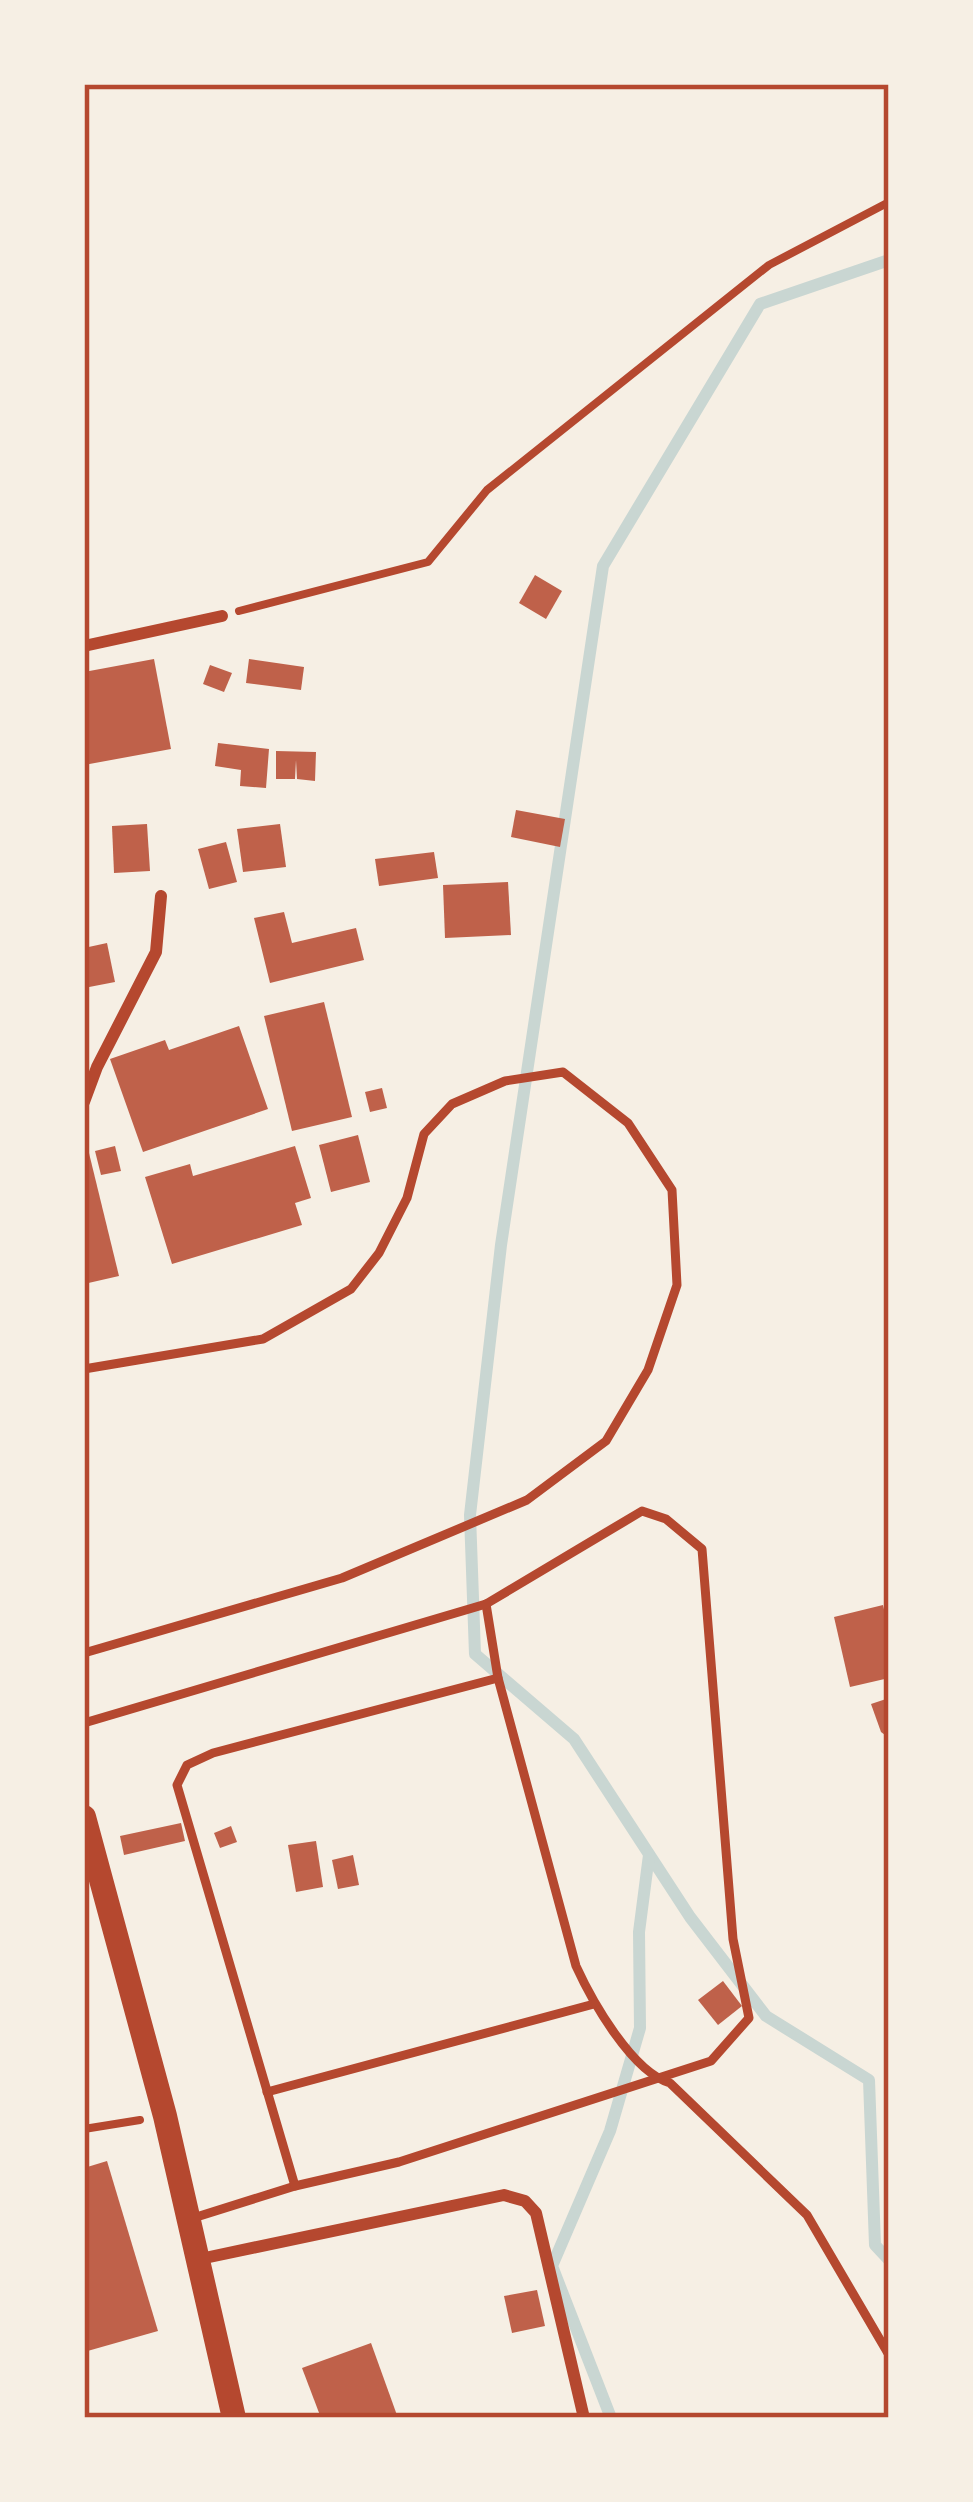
<svg xmlns="http://www.w3.org/2000/svg" width="973" height="2502" viewBox="0 0 973 2502" font-family="Poppins,sans-serif">
<rect width="100%" height="100%" fill="#f6efe4"/>
<g fill="none" stroke-linecap="round" stroke-linejoin="round">
<g stroke="#c9d6d2" stroke-width="12">
<polyline points="889,260 760,304 603,566 501,1245 470,1515 475,1654 574,1739 690,1917 766,2016 869,2080 875,2245 889,2260"/>
<polyline points="611,2418 552,2266 610,2131 640,2028 639,1932 649,1855"/>
</g>
</g>
<g fill="#bf614a">
<polygon points="535,575 562,591 546,619 519,603"/>
<polygon points="154,659 171,749 84,765 84,672"/>
<polygon points="249,659 304,667 301,690 246,683"/>
<polygon points="210,665 232,673 224,692 203,684"/>
<polygon points="218,743 269,749 266,788 240,786 241,770 215,766"/>
<polygon points="276,751 316,752 315,781 297,779 296,760 295,779 276,779"/>
<polygon points="516,810 565,819 560,847 511,837"/>
<polygon points="147,824 150,871 114,873 112,826"/>
<polygon points="280,824 286,867 243,872 237,829"/>
<polygon points="226,842 237,882 209,889 198,849"/>
<polygon points="434,852 438,878 379,886 375,859"/>
<polygon points="508,882 511,935 445,938 443,885"/>
<polygon points="284,912 292,943 356,928 364,960 270,983 254,918"/>
<polygon points="107,943 115,982 84,988 84,948"/>
<polygon points="324,1002 352,1117 292,1131 264,1016"/>
<polygon points="239,1026 268,1109 143,1152 110,1059 165,1040 169,1050"/>
<polygon points="382,1088 387,1108 370,1112 365,1092"/>
<polygon points="358,1135 370,1182 331,1192 319,1145"/>
<polygon points="115,1146 121,1171 101,1175 95,1151"/>
<polygon points="295,1146 311,1198 295,1203 302,1225 172,1264 145,1177 190,1164 193,1176"/>
<polygon points="88,1149 119,1276 84,1284 84,1150"/>
<polygon points="883,1605 889,1632 889,1678 850,1687 834,1617"/>
<polygon points="889,1698 889,1738 881,1732 871,1704"/>
<polygon points="181,1823 185,1841 124,1855 120,1836"/>
<polygon points="231,1826 237,1842 220,1848 214,1833"/>
<polygon points="316,1841 323,1887 296,1892 288,1845"/>
<polygon points="353,1855 359,1885 338,1889 332,1860"/>
<polygon points="723,1981 742,2006 718,2025 698,2000"/>
<polygon points="107,2161 158,2331 84,2352 84,2168"/>
<polygon points="537,2290 545,2326 512,2333 504,2296"/>
<polygon points="371,2343 398,2418 321,2418 302,2368"/>
</g>
<g fill="none" stroke-linecap="round" stroke-linejoin="round">
<g stroke="#b5482f" stroke-width="8">
<polyline points="239,611 428,562 487,490 769,265 889,202"/>
<polyline points="84,2129 140,2120"/>
</g>
<g stroke="#b5482f" stroke-width="9">
<polyline points="84,1369 263,1339 351,1289 379,1253 407,1198 424,1134 452,1104 505,1081 563,1072 628,1123 672,1190 677,1285 648,1370 606,1441 527,1500 342,1578 84,1653"/>
<path d="M486,1604L498,1678L576,1966C592,2001 632,2072 670,2083L807,2215L889,2355"/>
<polyline points="84,1723 486,1604 642,1511 666,1519 702,1549 733,1939 749,2018 711,2061 399,2162 295,2186 190,2219"/>
<polyline points="267,2092 594,2004"/>
<polyline points="295,2186 177,1785 187,1765 213,1753 498,1678"/>
</g>
<g stroke="#b5482f" stroke-width="12">
<polyline points="84,646 222,616"/>
<polyline points="84,1102 97,1067 156,952 161,896"/>
<polyline points="200,2259 504,2195 525,2201 536,2213 584,2418"/>
</g>
<polyline stroke="#b5482f" stroke-width="24" points="84,1817 165,2116 234,2418"/>
</g>
<rect width="973" height="2502" fill="none" stroke="#f6efe4" stroke-width="174"/>
<rect x="87" y="87" width="799" height="2328" fill="none" stroke="#b5482f" stroke-width="4.5"/>
</svg>
